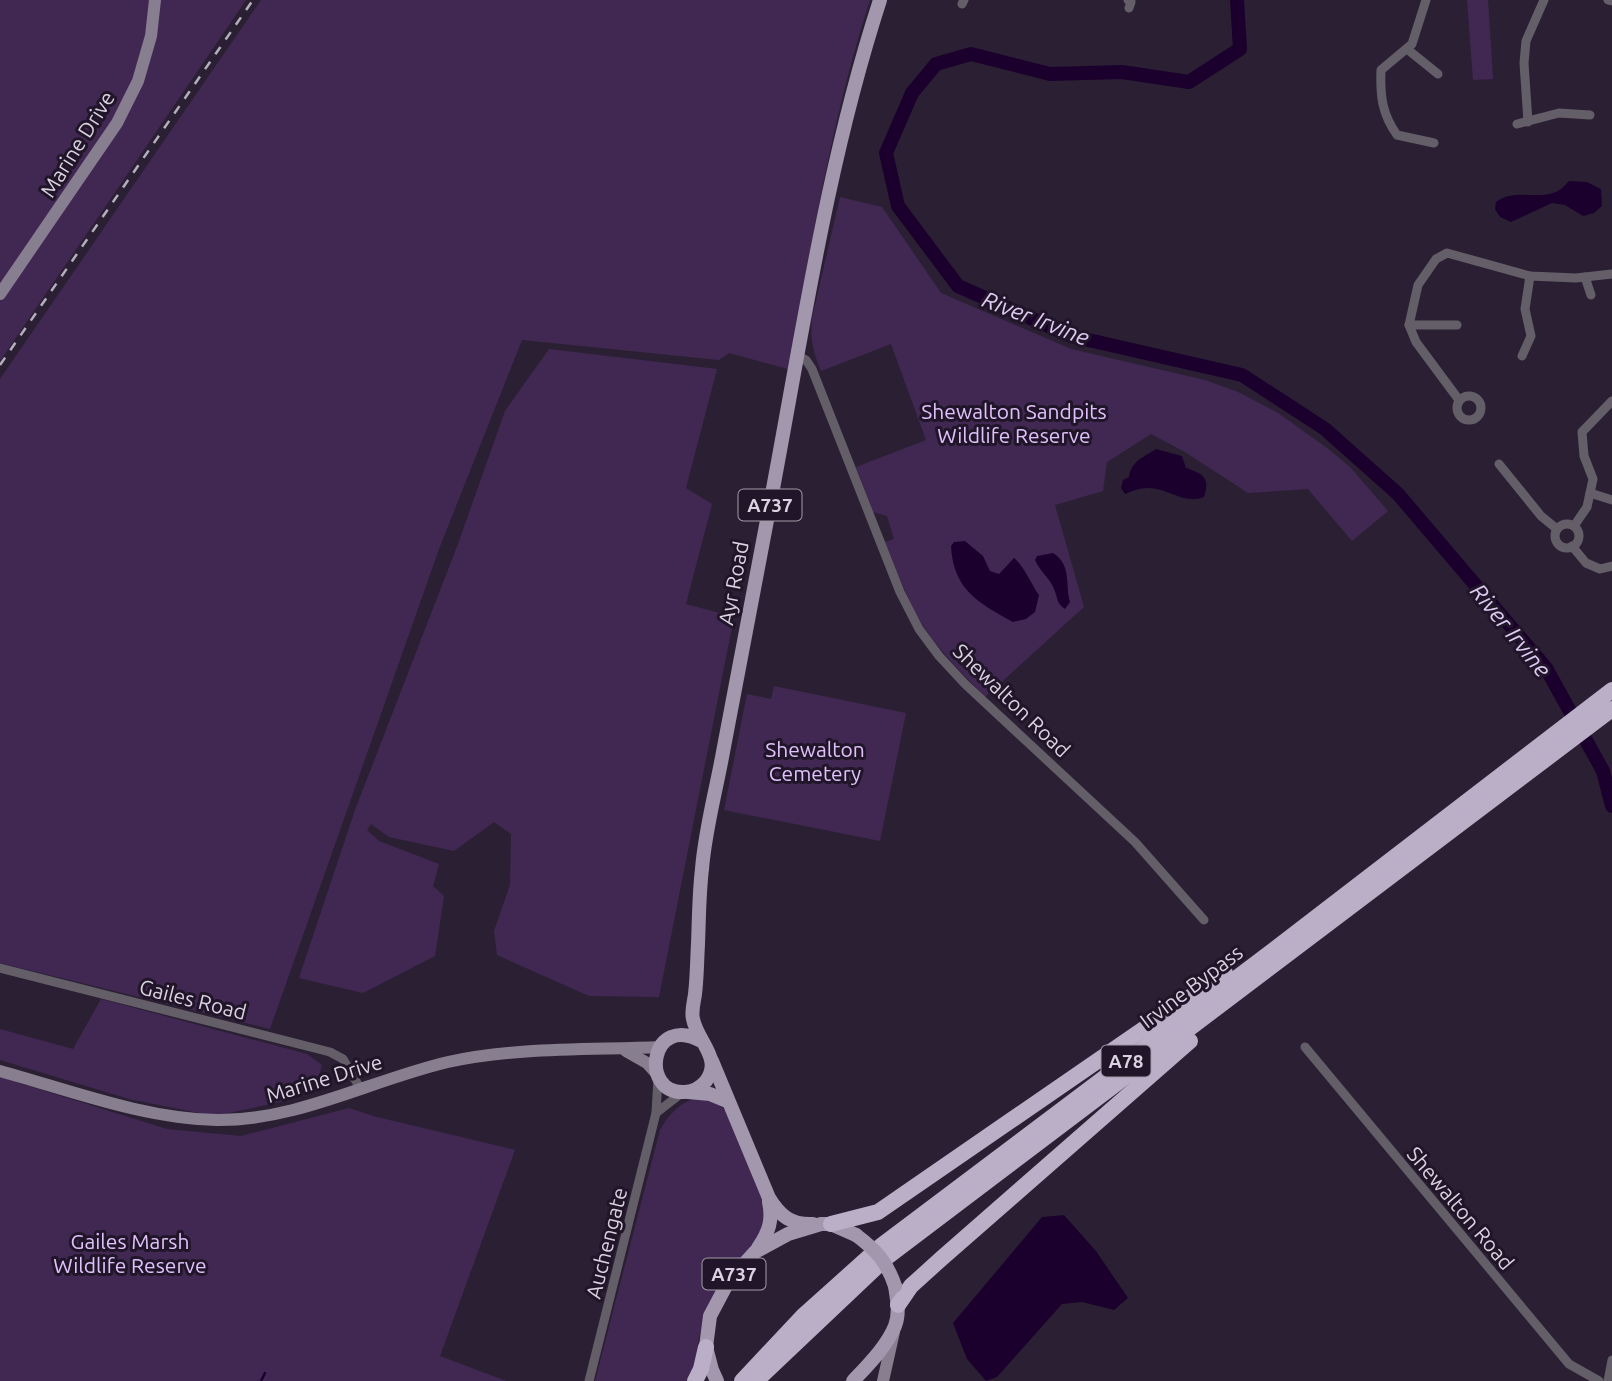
<svg xmlns="http://www.w3.org/2000/svg" width="1612" height="1381" viewBox="0 0 1612 1381" font-family="Ubuntu,sans-serif">
<rect width="100%" height="100%" fill="#2b2033"/>
<g fill="#412853">
<polygon points="0,0 246,0 0,361"/>
<path d="M261,0H870C831,119 812,246 788,369L729,353L719,360L522,340L439,549L270,1029L0,963V379Z"/>
<polygon points="1467,0 1488,0 1493,79 1473,80"/>
<path d="M840,197L882,207L941,293L1071,349L1205,380L1238,392L1278,413L1327,448L1350,467L1388,511L1352,541L1308,489L1248,493L1185,452L1151,434L1107,462L1103,491L1055,505L1084,607L985,697C964,675 941,653 924,627C907,600 897,571 885,542L894,539L887,516L873,512L856,467L926,440L891,344L821,371C813,352 810,338 812,318Z"/>
<polygon points="549,349 717,369 686,488 712,504 686,604 734,617 659,997 589,996 497,955 494,931 510,885 511,834 494,822 454,851 389,837 371,824 367,830 379,841 439,864 433,886 444,896 435,956 363,993 299,978 355,810 458,544 505,411"/>
<polygon points="774,686 906,713 880,841 724,810 747,694 771,699"/>
<polygon points="101,999 307,1054 322,1065 319,1076 290,1100 214,1116 129,1099 0,1060 0,1029 73,1049"/>
<polygon points="0,1077 167,1129 241,1136 349,1108 373,1116 515,1150 440,1356 506,1381 0,1381"/>
<path d="M697,1098L716,1102L727,1112L764,1201L766,1219L762,1235L715,1292L699,1337L694,1370L686,1381H595L660,1130C669,1114 679,1103 697,1098Z"/>
</g>
<g fill="#1b002d">
<path d="M1569,181L1587,182L1601,189L1602,206L1594,213L1583,216L1565,205L1552,203L1511,222L1500,217L1495,209L1496,202C1514,188 1536,200 1556,192C1561,190 1565,185 1569,181Z"/>
<path d="M1156,449L1182,456L1186,468C1204,474 1210,478 1204,497C1184,505 1168,488 1148,488C1140,488 1132,491 1125,494L1121,488L1123,480L1129,477C1131,461 1144,457 1156,449Z"/>
<path d="M965,541L983,556L990,571L999,574L1014,558C1024,566 1031,584 1039,595L1035,612L1026,619L1013,622C978,603 953,589 951,546L954,542Z"/>
<path d="M1053,553C1072,565 1065,584 1070,602L1065,609C1056,603 1058,598 1054,589C1050,578 1040,572 1035,560L1037,556Z"/>
<polygon points="1064,1215 1096,1251 1128,1298 1114,1310 1082,1302 1062,1304 997,1377 986,1381 967,1359 953,1323 1042,1217"/>
</g>
<g fill="none" stroke-linecap="round" stroke-linejoin="round">
<polyline stroke="#1b002d" stroke-width="2.5" points="261,1381 265,1373"/>
<polyline stroke="#1b002d" stroke-width="14" points="1237,0 1240,49 1189,82 1122,72 1050,74 971,54 936,64 912,93 886,153 898,206 958,286 1071,336 1242,375 1325,429 1398,494 1546,668 1603,771 1612,806"/>
<g stroke="#645e69" stroke-width="9">
<polyline points="1128,0 1131,2 1129,8"/>
<path d="M1426,0L1412,44L1381,70C1380,96 1382,114 1397,135L1434,143"/>
<polyline points="1608,0 1612,1"/>
<polyline points="962,4 964,0"/>
<polyline points="1407,49 1438,74"/>
<polyline points="1528,122 1524,63 1526,41 1544,0"/>
<polyline points="1517,124 1559,113 1590,115"/>
<polyline points="1585,277 1591,295"/>
<polyline points="1409,325 1457,325"/>
<polyline points="798,356 806,360 812,369 900,592 919,629 939,656 965,684 1135,842 1204,920"/>
<polyline points="1522,356 1531,336 1525,309 1530,276"/>
<circle cx="1469" cy="408" r="12"/>
<polyline points="1459,400 1416,342 1409,325 1418,285 1436,259 1447,253 1530,276 1576,278 1612,274"/>
<polyline points="1499,464 1541,516 1557,529"/>
<polyline points="1590,493 1612,500"/>
<circle cx="1567" cy="536" r="12"/>
<polyline points="1574,526 1587,507 1593,479 1584,456 1582,432 1612,401"/>
<polyline points="1572,546 1586,563 1600,569 1612,566"/>
<polyline points="0,968 330,1052 343,1059 360,1088"/>
<polyline points="1305,1047 1569,1364 1599,1381"/>
<polyline points="656,1113 683,1092"/>
<polyline points="589,1381 656,1113 658,1078"/>
<polyline points="1608,1381 1612,1360"/>
</g>
<g stroke="#877e8f" stroke-width="12">
<polyline points="0,294 117,123 138,81 151,36 155,0"/>
<polyline points="626,1051 647,1063 656,1073"/>
<path d="M0,1071C69,1090 145,1119 217,1120C297,1121 371,1080 448,1062C515,1047 591,1050 660,1047"/>
<polyline points="883,1381 894,1332"/>
</g>
<g stroke="#a297ac" stroke-width="14">
<path d="M703,1042C650,1011 639,1094 684,1092C693,1092 700,1088 706,1081C723,1059 697,1041 693,1019C691,1011 694,1002 695,994C697,978 697,961 698,944C699,919 699,894 702,869C705,830 716,791 723,752C739,666 755,580 772,494C803,329 828,160 880,0"/>
<path d="M712,1061L769,1198C780,1216 791,1225 813,1224"/>
<polyline points="688,1092 710,1094 727,1101"/>
<path d="M758,1248C769,1232 773,1220 769,1202"/>
<polyline points="717,1381 712,1370 706,1347 710,1316 728,1282 755,1252 788,1234 821,1224 831,1224 856,1235"/>
<path d="M853,1381C868,1365 887,1346 895,1326C900,1313 897,1299 895,1286"/>
</g>
<g stroke="#bbaec7" stroke-width="16">
<polyline points="831,1224 878,1212 1225,973"/>
<polyline points="898,1305 911,1286 942,1258 1190,1041"/>
<polyline points="695,1381 701,1369 706,1347"/>
<polyline points="742,1381 803,1316 881,1246 1258,962 1612,690"/>
<polyline points="756,1381 887,1257 1612,709"/>
</g>
<polyline stroke="#b5aebd" stroke-width="2.5" stroke-dasharray="9 9" stroke-linecap="butt" points="0,365 253,0"/>
<path stroke="#a297ac" stroke-width="14" d="M856,1235C876,1250 887,1262 895,1286"/>
</g>
<g text-anchor="middle" dominant-baseline="central" stroke-width="6" stroke-linejoin="round" paint-order="stroke">
<g fill="#211629" stroke="#a29aa9" stroke-width="2">
<rect x="738.5" y="489.5" width="63" height="31" rx="5"/>
<rect x="1101.5" y="1045.5" width="49" height="31" rx="5"/>
<rect x="702.5" y="1258.5" width="63" height="31" rx="5"/>
</g>
<g font-size="19" font-weight="bold" fill="#d9d2e0">
<text x="770" y="505">A737</text>
<text x="1126" y="1061">A78</text>
<text x="734" y="1274">A737</text>
</g>
<g font-size="21" fill="#d9d2e0" stroke="#211629">
<text transform="translate(77 144) rotate(-58)">Marine Drive</text>
<text transform="translate(733 583) rotate(-79)">Ayr Road</text>
<text transform="translate(1012 700) rotate(44)">Shewalton Road</text>
<text transform="translate(1191 986) rotate(-37)">Irvine Bypass</text>
<text transform="translate(193 999) rotate(14)">Gailes Road</text>
<text transform="translate(324 1078) rotate(-17)">Marine Drive</text>
<text transform="translate(1461 1208) rotate(50)">Shewalton Road</text>
<text transform="translate(606 1243) rotate(-76)">Auchengate</text>
</g>
<g font-size="21" fill="#e1c1fb" stroke="#211629">
<text x="1014" y="411">Shewalton Sandpits<tspan x="1014" dy="24">Wildlife Reserve</tspan></text>
<text x="815" y="749">Shewalton<tspan x="815" dy="24">Cemetery</tspan></text>
<text x="130" y="1241">Gailes Marsh<tspan x="130" dy="24">Wildlife Reserve</tspan></text>
</g>
<g font-size="23" font-style="italic" fill="#e0cbf3" stroke="#211629">
<text transform="translate(1036 318) rotate(21)">River Irvine</text>
<text transform="translate(1511 630) rotate(51)">River Irvine</text>
</g>
</g>
</svg>
